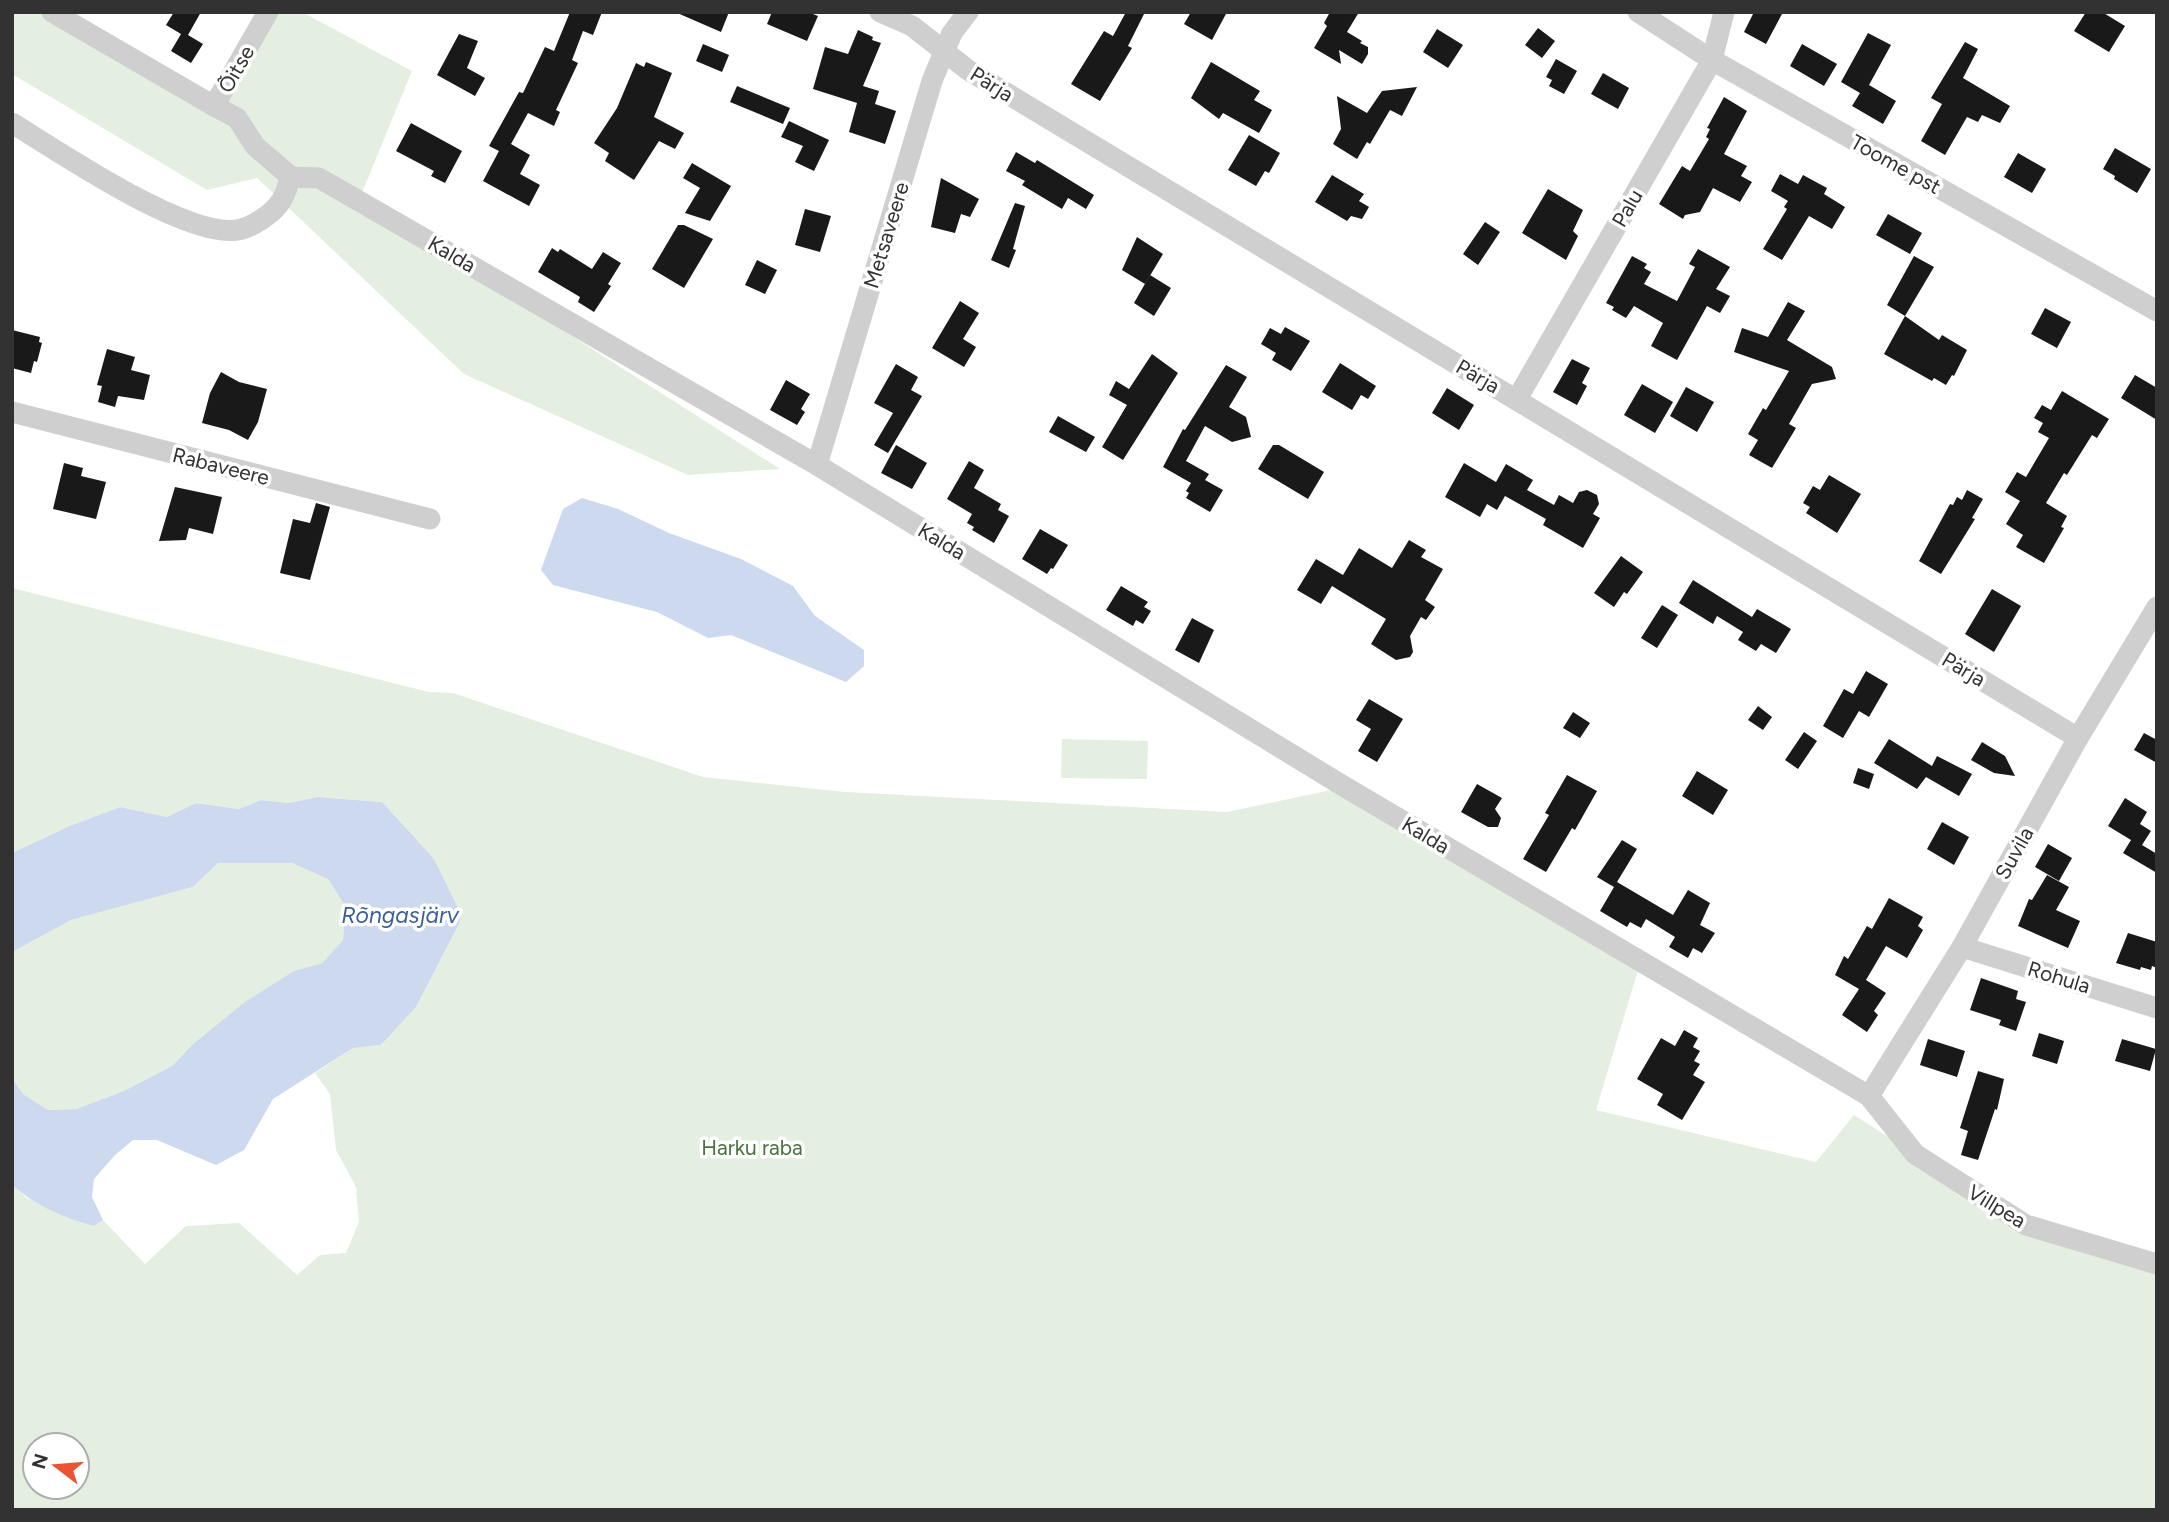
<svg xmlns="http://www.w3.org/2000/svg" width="2169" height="1522" viewBox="0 0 2169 1522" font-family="Figtree,sans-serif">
<rect width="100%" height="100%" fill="#fff"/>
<g fill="#e5efe1" fill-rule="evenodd">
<polygon points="12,12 43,12 218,116 273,12 302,12 412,71 359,200 780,469 688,475 464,374 257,178 207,190 12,74"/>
<path d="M12,588L429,692L453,693L703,777L845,792L1227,812L1345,787L1638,970L1596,1110L1816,1162L1854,1115L2026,1225L2157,1264V1510H12V1185L27,1198L94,1226L103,1220L145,1264L186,1226L239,1223L297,1275L320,1255L346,1253L359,1222L356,1187L336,1150L330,1094L315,1073L353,1048L381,1045L416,1007L459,924L405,828L382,802L318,797L288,803L261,800L239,809L196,803L167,817L120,807L72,825L12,853ZM35,1445H77V1487H35Z"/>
<polygon points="1062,739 1148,741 1147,779 1061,778"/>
<polygon points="218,863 292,863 328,879 345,906 343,940 322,963 294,971 192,1045 172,1066 124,1091 76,1109 48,1110 23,1094 12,1078 13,950 71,920 193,887"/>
</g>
<g fill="#cdd9ef">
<polygon points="582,498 618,509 669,533 741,559 793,586 815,616 864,650 864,666 846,682 731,635 708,638 657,612 553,585 541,570 563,509"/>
<path d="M318,797L382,802L434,859L461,914L459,924L416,1007L381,1045L353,1048L273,1099L244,1150L216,1165L157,1140H133L115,1155L94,1179L92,1197L103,1220L94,1226C64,1218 36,1206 12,1185V1078L23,1094L48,1110L76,1109L124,1091L172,1066L192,1045L245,1002L294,971L322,963L343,940L345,906L328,879L292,863H218L193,887L71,920L12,952V853L72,825L120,807L167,817L196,803L239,809L261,800L288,803Z"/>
</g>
<g fill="#191919">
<polygon points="174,12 201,12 188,35 203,44 191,63 171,51 181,34 166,25"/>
<polygon points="570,12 602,12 593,35 583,31 572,60 578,63 556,110 560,112 554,126 528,113 511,144 530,155 520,174 540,185 529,206 483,181 499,151 489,146 519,92 523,93 545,47 554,51"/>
<polygon points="675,12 729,12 721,32"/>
<polygon points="772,12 808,12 818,16 807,41 767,24"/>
<polygon points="1126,12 1145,12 1128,46 1132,48 1100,101 1071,84 1104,31 1113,36"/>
<polygon points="1191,12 1227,12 1212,40 1184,24"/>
<polygon points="1330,12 1359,12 1347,32 1362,41 1360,43 1368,47 1368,54 1362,64 1339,50 1341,64 1314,48 1327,26 1324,23"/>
<polygon points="1754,12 1783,12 1766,44 1744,32"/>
<polygon points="2086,12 2102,12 2125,26 2109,52 2074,31"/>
<polygon points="1538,28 1555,41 1542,58 1525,45"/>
<polygon points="1437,29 1463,45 1448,68 1423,52"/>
<polygon points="858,30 873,37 872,40 881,43 863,86 879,91 875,104 896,111 885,144 849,132 857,103 813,89 825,47 848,54"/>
<polygon points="1868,33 1891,45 1869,85 1896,101 1883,124 1852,106 1860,93 1841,82"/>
<polygon points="459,34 478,41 467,68 485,78 475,96 437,75"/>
<polygon points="1965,42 1978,49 1963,78 2010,106 2000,123 1982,115 1978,122 1967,117 1945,155 1921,141 1942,104 1931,98"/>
<polygon points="703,44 729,55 722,72 696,61"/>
<polygon points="1802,44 1837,64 1824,86 1790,66"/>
<polygon points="1556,59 1577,71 1564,94 1549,86 1552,80 1546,77"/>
<polygon points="646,62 672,73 654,117 684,133 675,149 659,141 634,180 605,161 609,153 594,143 617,108 636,63 644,67"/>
<polygon points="1211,62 1260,91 1254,100 1272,110 1259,133 1223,113 1219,119 1191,98"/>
<polygon points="1603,73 1629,88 1618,109 1591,94"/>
<polygon points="737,86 790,108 783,124 730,102"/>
<polygon points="1417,87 1402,116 1390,110 1370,144 1367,142 1357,159 1333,144 1341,129 1337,96 1367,113 1382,91"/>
<polygon points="1724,97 1747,111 1724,154 1747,166 1741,176 1752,182 1740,202 1713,188 1700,212 1685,215 1683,219 1659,204 1682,166 1690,171 1709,139 1706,137 1710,129 1707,128"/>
<polygon points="789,121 829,140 814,171 795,162 803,146 781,137"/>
<polygon points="411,123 462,151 445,183 431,176 434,171 396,151"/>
<polygon points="1249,135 1280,153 1269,173 1265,171 1256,186 1228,170"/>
<polygon points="2115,148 2151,169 2137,193 2114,179 2115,176 2103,169"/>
<polygon points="1016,152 1035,163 1037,160 1094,195 1086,209 1068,198 1062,209 1022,185 1025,181 1006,171"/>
<polygon points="2018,153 2046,169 2032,193 2004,177"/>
<polygon points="692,163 731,186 710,221 685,213 700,188 683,178"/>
<polygon points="1780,174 1798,184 1803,175 1827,188 1824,194 1845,207 1832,229 1809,216 1782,260 1763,249 1787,209 1784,207 1788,201 1771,191"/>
<polygon points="1332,175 1364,194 1359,201 1369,207 1362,219 1351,216 1347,221 1315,202"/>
<polygon points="941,178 979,199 970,217 961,214 955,233 931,227"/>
<polygon points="1548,189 1583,210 1573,231 1578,236 1566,260 1522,233"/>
<polygon points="1015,203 1025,206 1013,249 1016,250 1009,268 991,260"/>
<polygon points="805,209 831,216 820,252 795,245"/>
<polygon points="1888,214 1922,233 1910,254 1876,235"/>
<polygon points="1485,222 1500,232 1478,265 1463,254"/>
<polygon points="678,225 684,225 713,239 684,288 652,269"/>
<polygon points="1137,237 1163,254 1145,284 1122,270"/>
<polygon points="552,248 558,252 560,249 592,269 603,252 621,263 608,284 611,286 594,312 578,302 580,297 538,272"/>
<polygon points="1698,249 1730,267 1716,289 1730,296 1720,313 1707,306 1677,360 1651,346 1663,323 1634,306 1626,318 1612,310 1614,307 1606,303 1632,256 1647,264 1644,268 1651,272 1644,284 1677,301 1695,267 1689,264"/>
<polygon points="1914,256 1934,267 1905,316 1887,305"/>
<polygon points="757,260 777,270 765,294 745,285"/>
<polygon points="1150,275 1171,288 1154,316 1134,303"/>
<polygon points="960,301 979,313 963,339 976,347 964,367 932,348"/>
<polygon points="1788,302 1805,311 1787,340 1832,367 1836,379 1812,384 1789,424 1796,428 1772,468 1749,455 1758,440 1748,434 1763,408 1766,410 1789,371 1734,352 1742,328 1768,337"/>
<polygon points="2045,308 2071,322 2057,348 2031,334"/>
<polygon points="1905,316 1939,340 1942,335 1967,350 1954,376 1952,375 1946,385 1934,378 1932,381 1884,354"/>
<polygon points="1285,327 1310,341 1291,371 1272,360 1276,353 1261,344 1270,328 1281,334"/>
<polygon points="12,330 40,337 39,342 42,343 37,362 34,361 31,373 12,368"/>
<polygon points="107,349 135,357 131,370 150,375 144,400 118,396 115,407 98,402 102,386 97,385"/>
<polygon points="1152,354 1178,373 1123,460 1102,447 1127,405 1109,395 1116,381 1129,389"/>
<polygon points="1572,359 1590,368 1582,383 1587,386 1577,405 1553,392"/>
<polygon points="1340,363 1376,386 1368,399 1361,395 1352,410 1322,392"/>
<polygon points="896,364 918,377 911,390 922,396 888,453 874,445 893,413 874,403"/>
<polygon points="1226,365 1247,377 1229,407 1246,417 1251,437 1232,442 1205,426 1186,461 1209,474 1205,480 1223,490 1210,512 1186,498 1189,493 1186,491 1191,483 1163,467 1183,429 1185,430"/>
<polygon points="221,372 239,382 267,389 258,422 248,440 229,430 202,423 210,393"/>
<polygon points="2135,375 2157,388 2157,420 2121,398"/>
<polygon points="786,380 810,394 801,409 805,412 797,425 770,410"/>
<polygon points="1642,384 1673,402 1655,433 1624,415"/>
<polygon points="1686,387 1714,402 1697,432 1670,416"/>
<polygon points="1447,388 1474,405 1459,430 1432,413"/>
<polygon points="2062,391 2109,419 2097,438 2092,435 2067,475 2064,473 2046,503 2067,516 2061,527 2064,528 2044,563 2016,547 2023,535 2006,524 2020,501 2005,492 2017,472 2026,477 2049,438 2038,432 2043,423 2034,418 2042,405 2051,410"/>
<polygon points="1058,416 1095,437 1086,452 1049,432"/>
<polygon points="896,445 927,463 912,489 881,473"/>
<polygon points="1273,445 1279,445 1324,472 1308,499 1258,469"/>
<polygon points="969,461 984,470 974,488 1001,504 998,510 1009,516 994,543 972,530 974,527 967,523 972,514 947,499"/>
<polygon points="64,463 83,468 81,476 106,482 96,519 53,509"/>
<polygon points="1464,463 1496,482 1506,464 1533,480 1527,490 1554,505 1559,495 1573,503 1579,492 1587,490 1597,495 1599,504 1593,514 1600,518 1583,548 1543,525 1546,519 1505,496 1497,510 1487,504 1480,517 1445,497"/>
<polygon points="1829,475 1861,494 1837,533 1806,513 1810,507 1803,503 1813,486 1820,490"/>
<polygon points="175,487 222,497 213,534 189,528 186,540 159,541"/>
<polygon points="1967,490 1983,499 1972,518 1975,519 1941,574 1919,561 1950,504 1953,505 1957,497 1962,500"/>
<polygon points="316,503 330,507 310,580 280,573 293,519 310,523"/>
<polygon points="1040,529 1068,545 1053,569 1051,568 1047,574 1022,559"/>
<polygon points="1409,540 1426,550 1421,557 1443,569 1425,600 1435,607 1426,620 1421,617 1410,636 1413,652 1410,657 1396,660 1371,644 1386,619 1332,586 1321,604 1297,590 1316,559 1343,575 1359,548 1392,568"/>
<polygon points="1621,556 1643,572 1627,594 1624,592 1614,607 1594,593"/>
<polygon points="1693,580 1752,617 1757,609 1791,629 1776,653 1761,644 1756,651 1738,640 1743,632 1717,616 1713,624 1679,603"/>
<polygon points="1121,586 1148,602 1144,607 1151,611 1143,624 1136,620 1133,626 1106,610"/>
<polygon points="1992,589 2021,606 1994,652 1965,634"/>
<polygon points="1662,605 1678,615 1657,648 1641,638"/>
<polygon points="1192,618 1214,630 1199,663 1175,650"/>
<polygon points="1866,671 1888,684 1869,717 1859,711 1843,738 1823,726 1844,689 1853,694"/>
<polygon points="1369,699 1403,719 1377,762 1358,751 1371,729 1356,720"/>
<polygon points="1758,706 1772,717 1763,730 1748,720"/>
<polygon points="1573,712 1590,723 1580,738 1563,728"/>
<polygon points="1804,732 1817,741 1798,769 1785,760"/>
<polygon points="2144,733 2157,740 2157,763 2134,750"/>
<polygon points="1889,739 1932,766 1937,756 1972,774 1959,796 1926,777 1917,789 1874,763"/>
<polygon points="1982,742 2005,756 2015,776 1994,773 1971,760"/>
<polygon points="1858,768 1874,774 1869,789 1853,783"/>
<polygon points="1697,771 1728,790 1713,815 1682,796"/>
<polygon points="1567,775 1597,791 1575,830 1572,828 1546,872 1523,859 1549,815 1545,813"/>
<polygon points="1477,784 1502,798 1495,809 1501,818 1498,827 1488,827 1461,812"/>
<polygon points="2125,798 2147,812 2140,824 2151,831 2142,845 2157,854 2157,873 2123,853 2131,840 2108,826"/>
<polygon points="1942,822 1969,837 1954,865 1927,849"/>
<polygon points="1622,840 1637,849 1617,882 1673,915 1688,890 1710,903 1700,925 1715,933 1702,953 1693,948 1688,958 1669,947 1675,937 1646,919 1641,928 1630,922 1627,927 1600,911 1614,887 1597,877"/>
<polygon points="2048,844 2072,858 2059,881 2035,867"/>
<polygon points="2047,875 2069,887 2056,910 2080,921 2068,948 2018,926 2029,899 2032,900"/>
<polygon points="1889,898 1923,917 1918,926 1923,930 1907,958 1886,946 1866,980 1886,993 1874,1011 1878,1015 1867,1032 1842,1015 1859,989 1835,975 1844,956 1848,959 1867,926 1872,929"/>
<polygon points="2128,933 2157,942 2157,968 2152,966 2151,970 2141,967 2140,970 2116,963"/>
<polygon points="1981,978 2018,991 2016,999 2026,1002 2016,1031 1999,1025 2001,1020 1970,1010"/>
<polygon points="1684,1030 1698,1038 1693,1047 1700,1051 1694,1061 1700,1064 1693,1075 1705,1082 1682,1120 1657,1105 1663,1094 1637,1079 1661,1038 1675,1046"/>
<polygon points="2039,1033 2064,1041 2057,1064 2032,1056"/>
<polygon points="1928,1039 1965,1051 1957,1077 1920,1065"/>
<polygon points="2122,1039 2156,1049 2150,1071 2115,1061"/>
<polygon points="1978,1071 2004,1079 1997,1110 1995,1109 1978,1160 1961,1155 1968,1131 1960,1128"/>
</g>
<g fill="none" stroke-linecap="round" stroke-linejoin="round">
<g stroke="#cfcfcf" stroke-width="21">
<polyline points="52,12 214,106"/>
<polyline points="268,12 214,106 237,118 255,146 291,177"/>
<polyline points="880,12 912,26 968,70 2078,738"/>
<polyline points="1638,12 1712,60 2157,311"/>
<path d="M12,123C58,151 185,238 237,230C251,228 273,214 281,201C286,194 288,184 291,177L319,178L817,465L1345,787L1869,1096L1915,1154L2026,1225L2157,1264"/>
<polyline points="1517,399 1712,60 1724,12"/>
<polyline points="12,412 430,519"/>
<polyline points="817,465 932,81 952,33 968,12"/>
<polyline points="1962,947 2157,1008"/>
<polyline points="1869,1096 1962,947 2078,738 2157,607"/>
</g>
</g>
<g text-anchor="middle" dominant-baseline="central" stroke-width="7" stroke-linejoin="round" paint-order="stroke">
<g font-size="21" fill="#323232" stroke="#fff">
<text transform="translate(236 69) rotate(-60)">Õitse</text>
<text transform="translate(992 84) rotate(32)">Pärja</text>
<text transform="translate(1896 164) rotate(29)">Toome pst</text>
<text transform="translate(1627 208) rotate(-60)">Palu</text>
<text transform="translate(886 235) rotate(-73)">Metsaveere</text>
<text transform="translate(452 254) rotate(30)">Kalda</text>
<text transform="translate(1478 376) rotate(30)">Pärja</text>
<text transform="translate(221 466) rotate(14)">Rabaveere</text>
<text transform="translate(942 541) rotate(31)">Kalda</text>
<text transform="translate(1964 669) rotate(31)">Pärja</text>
<text transform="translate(1426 835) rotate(31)">Kalda</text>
<text transform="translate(2014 853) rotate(-61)">Suvila</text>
<text transform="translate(2059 977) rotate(17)">Rohula</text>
<text transform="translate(1997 1206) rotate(31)">Villpea</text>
</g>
<g font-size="21" fill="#48713d" stroke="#fff">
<text x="752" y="1147">Harku raba</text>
</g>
<g font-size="23" font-style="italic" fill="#3c5e99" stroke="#fff">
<text x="400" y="915">Rõngasjärv</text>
</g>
</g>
<rect width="2169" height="1522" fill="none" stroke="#323232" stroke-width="28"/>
<g transform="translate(56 1466) rotate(286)"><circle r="33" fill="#ffffff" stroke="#adadad" stroke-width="2"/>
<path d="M0-5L12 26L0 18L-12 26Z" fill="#eb5332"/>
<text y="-10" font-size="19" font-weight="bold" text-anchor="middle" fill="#323232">N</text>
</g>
</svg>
